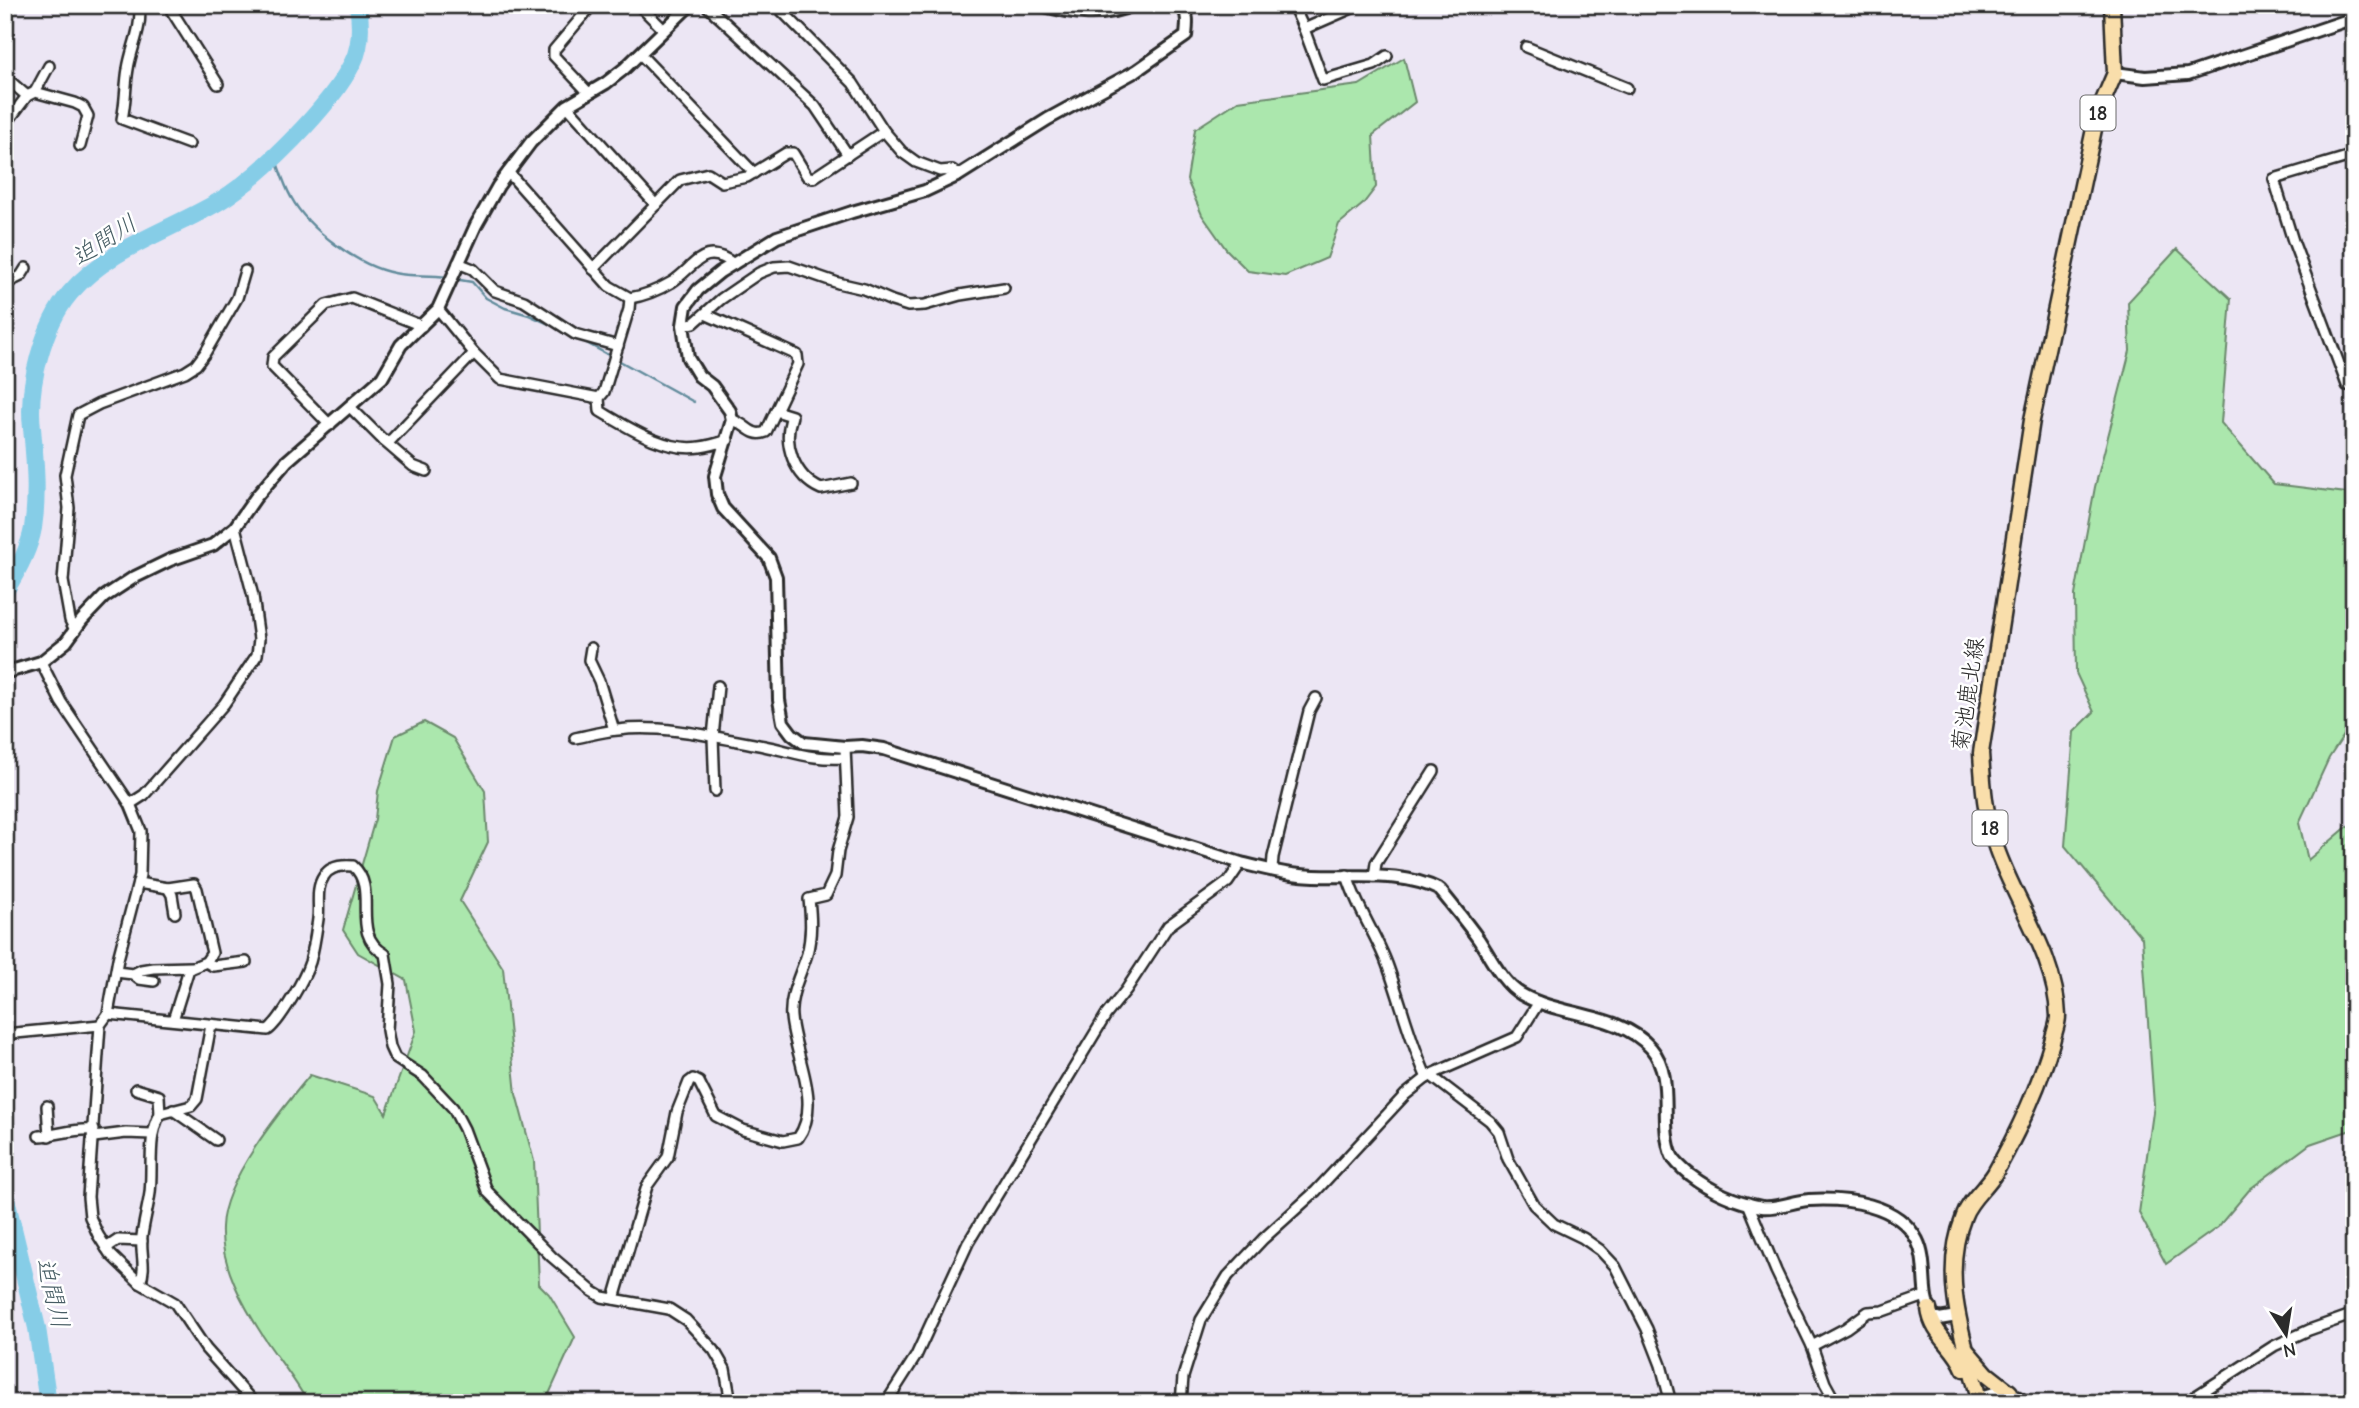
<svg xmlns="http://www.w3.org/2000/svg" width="2359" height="1408" viewBox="0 0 2359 1408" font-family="'Comic Neue','Klee One',sans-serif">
<rect width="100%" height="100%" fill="#ece6f4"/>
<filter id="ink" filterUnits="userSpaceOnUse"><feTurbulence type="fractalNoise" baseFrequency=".0143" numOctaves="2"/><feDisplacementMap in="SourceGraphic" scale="14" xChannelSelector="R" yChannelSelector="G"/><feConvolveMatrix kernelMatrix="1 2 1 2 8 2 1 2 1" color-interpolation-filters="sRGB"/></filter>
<g filter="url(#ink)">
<g fill="#abe7ad" stroke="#6b896c" stroke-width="2">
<polygon points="1404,58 1415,102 1373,135 1376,187 1363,204 1339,224 1327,258 1285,276 1248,271 1226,249 1202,215 1187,180 1195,129 1238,101 1359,85"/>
<polygon points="2177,249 2231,299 2221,423 2274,484 2354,494 2354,720 2329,758 2299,823 2308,860 2354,821 2354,1129 2310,1144 2250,1189 2218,1227 2166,1264 2139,1213 2154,1105 2142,938 2065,846 2074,732 2094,712 2076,673 2075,595 2095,487 2130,351 2128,302"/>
<path d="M424,722L453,738L485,791L488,842L460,901L503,968L516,1094L534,1161L539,1284L549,1294L575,1337L545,1403H308C295,1379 278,1359 263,1336C243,1305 220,1264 222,1227C223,1180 281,1110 310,1075L375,1096L386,1114L416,1031L406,980L358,953L343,930L375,819L378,791L395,736Z"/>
</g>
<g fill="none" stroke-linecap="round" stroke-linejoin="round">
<g stroke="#628c9c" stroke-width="2.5">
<path d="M275,157C280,170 284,185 291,197C308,229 358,266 394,273C412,277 429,274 447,277"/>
<polyline points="454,279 472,282 486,298 505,308 529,315 556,327"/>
<polyline points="581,340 612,357"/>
<polyline points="618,360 694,402"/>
</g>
<g stroke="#86cde7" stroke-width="18">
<path d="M5,591C17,572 29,550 33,528C38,496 35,460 32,428C27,386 43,325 70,293C107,249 169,231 218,202C260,177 331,106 353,62C362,44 361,24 358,5"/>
<polyline points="5,1195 37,1328 48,1403"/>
</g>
<g stroke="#2b2b2b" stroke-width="14">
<g id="minor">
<path d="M139,5C143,27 131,48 128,69C125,86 126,102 122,119L189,144"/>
<polyline points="168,5 218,84"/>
<polyline points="639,5 664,30"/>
<polyline points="706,5 815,106 848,155"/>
<polyline points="776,5 853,83 884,131 902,152 916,162 940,171 952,170 959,175"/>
<polyline points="1293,5 1304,29 1359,5"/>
<polyline points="1304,29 1323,80 1374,65 1387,56"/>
<polyline points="1526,47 1627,88"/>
<polyline points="640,54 754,173"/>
<polyline points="5,77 27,96"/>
<polyline points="35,92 49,66"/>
<polyline points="588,92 554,56 554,50 592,5"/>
<polyline points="567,106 656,205"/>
<polyline points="5,125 27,96 35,92 75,103 83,107 88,116 80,146"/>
<polyline points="2354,155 2274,179 2293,241 2347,385 2354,384"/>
<path d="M508,172L609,286L630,298C643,296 660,289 672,282C695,267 703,241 734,264"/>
<polyline points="458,263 473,269 495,291 524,301 575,334 618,346"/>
<polyline points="593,269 680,180 708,173 722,182 747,177 786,153 793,153 807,176 813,178 884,131"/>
<polyline points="5,284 21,276 26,268"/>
<path d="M630,298L629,309L604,392L599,398L600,411C629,428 665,452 700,447C709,446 719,443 728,440"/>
<polyline points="438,309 474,353 500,379 599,398"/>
<path d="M705,314L797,355L798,364L766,432C751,438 746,423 732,420"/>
<polyline points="683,325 694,323 721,299 759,273 774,267 789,266 838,283 864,289 892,301 908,306 925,305 960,295 1004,288"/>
<polyline points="350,407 384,441 391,440 474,353"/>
<path d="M776,411L792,416C782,443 794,477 821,489L851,483"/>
<polyline points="330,425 272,366 273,357 326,305 352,298 422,326"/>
<polyline points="384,441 413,466 426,471"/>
<polyline points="75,630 70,620 63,581 69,508 65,475 78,415 99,404 185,372 196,365 205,353 237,298 245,271"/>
<polyline points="591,648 589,660 599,681 614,730"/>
<polyline points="41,662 61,702 130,804 141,831 140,875 118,959 108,1014 100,1025 88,1197 90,1217 98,1235 110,1254 140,1283 175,1303 206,1349 254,1403"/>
<path d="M575,738C590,735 604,731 618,730C664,724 719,738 764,746C794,752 812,760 844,758"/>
<polyline points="715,791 713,737 718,686"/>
<polyline points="130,804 144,795 224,704 257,655 259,639 253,596 235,527"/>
<polyline points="1272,870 1273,857 1309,711 1316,698"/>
<path d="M1347,875C1356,907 1376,934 1387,964C1401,1002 1410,1041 1427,1078"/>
<polyline points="1374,877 1376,863 1434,771"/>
<polyline points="138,883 168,888 194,884 197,889 212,953 206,962 189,969 173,1020"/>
<polyline points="168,888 172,895 175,913"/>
<polyline points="206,962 213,966 246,962"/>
<polyline points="116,972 133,974 141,970 153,968 192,967"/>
<polyline points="133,974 139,979 154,981"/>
<path d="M108,1014L268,1030C281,1020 305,978 310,962C314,948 316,933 318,919C320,904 315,889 324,876C330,866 342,865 353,866C380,890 348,933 385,954L390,984L387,1030L390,1047L395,1058L423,1076L453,1108L464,1129L487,1191L552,1257L592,1291L602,1297L669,1309L686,1320L714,1350L725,1369L731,1403"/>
<polyline points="5,1034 100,1025"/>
<polyline points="1430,1075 1490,1121 1499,1132 1508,1159 1534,1205 1554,1224 1583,1238 1600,1250 1615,1266 1647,1329 1661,1365 1671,1403"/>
<polyline points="136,1089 159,1096 160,1114"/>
<polyline points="47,1106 49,1136"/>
<polyline points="173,1110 216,1140"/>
<path d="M39,1136C58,1135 75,1128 94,1130"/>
<polyline points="94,1137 126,1133 151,1134"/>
<polyline points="1748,1203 1776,1271 1812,1346 1825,1383 1836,1403"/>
<polyline points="106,1248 118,1240 142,1241"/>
<path d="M140,1283C147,1267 140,1253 142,1236C144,1221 148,1207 150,1193C153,1166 147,1138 160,1114L191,1106L197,1099L211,1025"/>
<path d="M614,1299L647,1186L668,1157L677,1112L689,1082L693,1079L699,1082L716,1116L743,1130L783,1141L798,1138C823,1103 794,1055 791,1017C789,995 801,974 807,954C812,935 811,918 809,899L826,895L835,876L838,851L848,817L845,747"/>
<polyline points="1812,1346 1846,1328 1868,1312 1883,1311 1925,1296"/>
<polyline points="886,1403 916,1356 968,1243 1106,1015 1126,990 1168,926 1228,882 1241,863"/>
<polyline points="1181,1403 1183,1377 1201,1320 1228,1276 1263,1239 1316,1191 1405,1095 1430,1075 1517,1037 1539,1002"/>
<polyline points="2185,1403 2274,1346 2309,1330 2354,1314"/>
</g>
</g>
<g stroke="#2b2b2b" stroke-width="16">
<g id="tertiary">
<path d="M1041,5C1073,14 1102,18 1133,5"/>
<path d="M1181,5C1189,13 1187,26 1186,36L1136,71L1048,119L959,175L925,191L852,212L777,237L720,272L698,290L686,306L683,325L688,358L699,376L712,386L730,411L732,420L715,476L717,494L723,508L769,558L776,577L779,700L783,722L792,734L804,743L845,747L862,746L884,749L1241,863C1261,868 1280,873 1300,875C1345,880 1398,868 1440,890C1453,906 1467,923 1479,940C1490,957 1503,984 1521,994C1560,1017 1619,1012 1651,1048C1676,1077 1658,1123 1672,1156C1675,1162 1684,1170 1690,1175C1711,1191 1736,1202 1762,1207C1777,1209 1794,1201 1809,1200C1846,1198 1898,1203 1917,1240C1929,1264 1919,1294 1933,1316L1939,1319L1957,1316"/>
<polyline points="2115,73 2145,77 2188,74 2354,18"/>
<polyline points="5,671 11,671 41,662 66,642 82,620 104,597 133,578 170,560 213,545 235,527 256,497 287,461 382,378 401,345 438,309 476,225 498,186 531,142 567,106 606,83 624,69 690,5"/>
<path d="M1979,1398C2002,1390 2006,1389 2027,1403"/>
</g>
</g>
<g stroke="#2b2b2b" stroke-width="19">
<g id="primary">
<path d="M1929,1309C1932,1335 1955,1346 1964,1369"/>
<polyline points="1968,1352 1987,1374 2010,1392"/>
<path d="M1980,1403C1965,1342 1939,1278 1964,1216C1970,1199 1986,1188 1995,1173C2018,1132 2039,1087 2052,1042C2054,1033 2058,1024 2058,1016C2056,955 2015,903 1996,847C1985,816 1983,786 1981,753L2032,420L2097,115L2115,73L2112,5"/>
</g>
</g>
<use href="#minor" stroke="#fff" stroke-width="9"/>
<use href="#tertiary" stroke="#fff" stroke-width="10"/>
<use href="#primary" stroke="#f9deab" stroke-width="14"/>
</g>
</g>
<g text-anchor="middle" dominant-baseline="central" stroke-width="5" stroke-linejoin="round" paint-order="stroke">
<g fill="#fff" stroke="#6b6b6b" stroke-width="2">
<rect x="2080.5" y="95.5" width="35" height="35" rx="5"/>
<rect x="1972.5" y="810.5" width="35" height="35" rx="5"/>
</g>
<g font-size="21" font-weight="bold" fill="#2b2b2b">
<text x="2098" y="113">18</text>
<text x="1990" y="828">18</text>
</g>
<g font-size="23" fill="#2b2b2b" stroke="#fff">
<text transform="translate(1968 694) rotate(-82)">菊池鹿北線</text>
</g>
<g font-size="24" font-style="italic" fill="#465c63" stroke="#fff">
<text transform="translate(104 240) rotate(-33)">迫間川</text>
<text transform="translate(53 1293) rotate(77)">迫間川</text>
</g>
</g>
<rect width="2359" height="1408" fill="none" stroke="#fff" stroke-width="28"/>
<rect x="14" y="14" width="2331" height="1380" fill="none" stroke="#2b2b2b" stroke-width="2.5" filter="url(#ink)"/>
<g transform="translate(2286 1334) rotate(168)" stroke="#ffffff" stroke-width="5" paint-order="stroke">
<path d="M0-5L12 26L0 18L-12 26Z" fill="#2b2b2b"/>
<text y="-10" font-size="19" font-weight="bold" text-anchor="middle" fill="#2b2b2b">N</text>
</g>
</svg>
